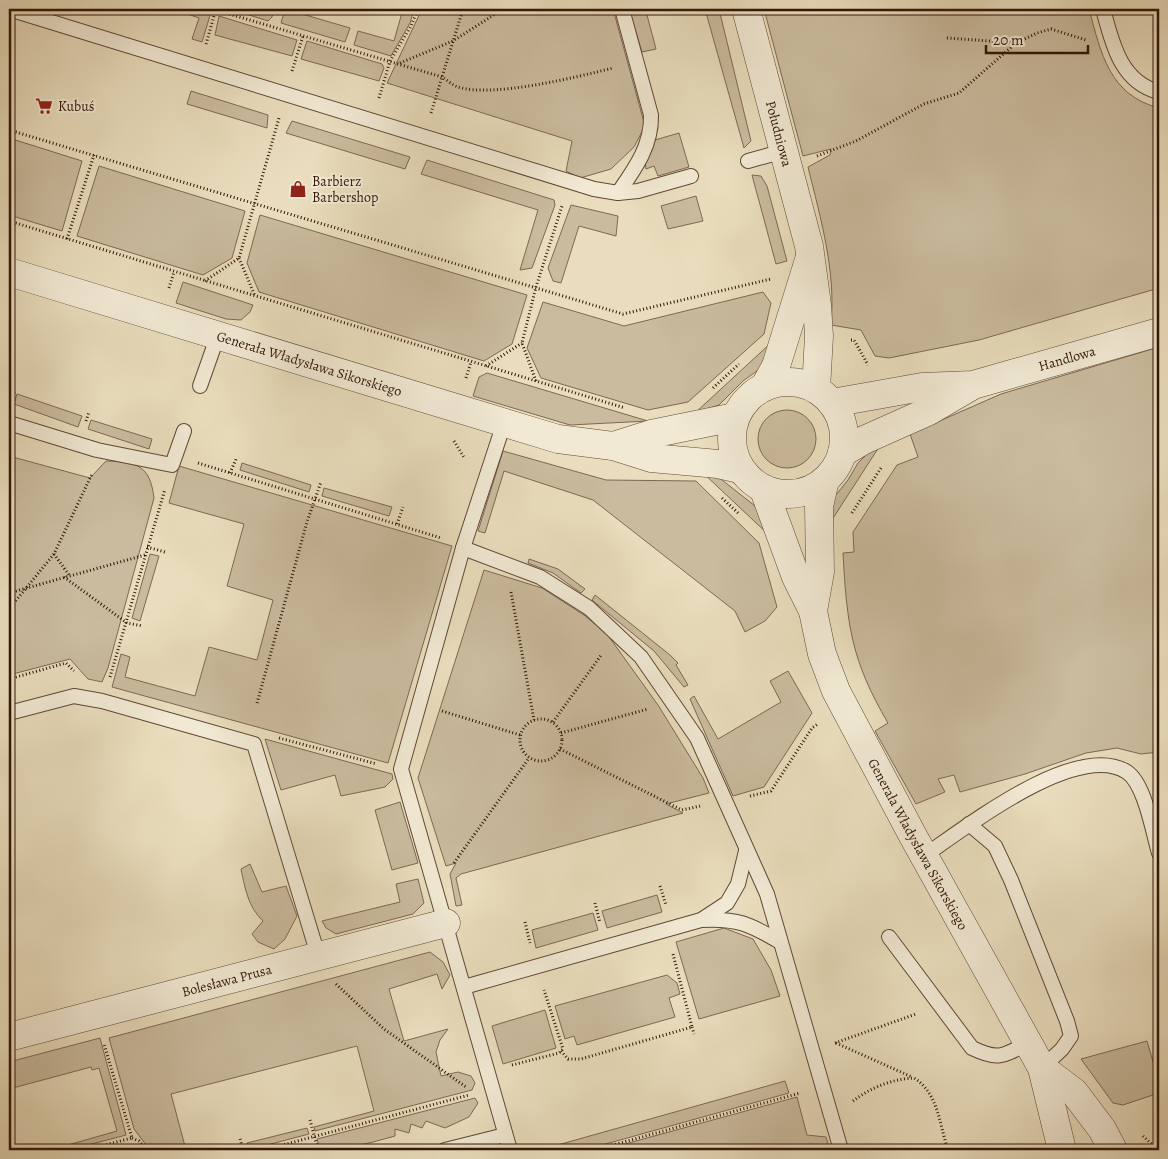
<svg xmlns="http://www.w3.org/2000/svg" width="1168" height="1159" viewBox="0 0 1168 1159" font-family="Alegreya,serif">
<rect width="100%" height="100%" fill="#e9ddbd"/>
<filter id="stains"><feTurbulence type="fractalNoise" baseFrequency=".004" numOctaves="4"/><feColorMatrix values="0 0 0 0 .2 0 0 0 0 .09 0 0 0 0 .02 0 0 0 .5 -.17"/></filter>
<radialGradient id="worn" r=".72"><stop offset=".6" stop-color="#630" stop-opacity="0"/><stop offset="1" stop-color="#630" stop-opacity=".3"/></radialGradient>
<g fill="#cabb9e" stroke="#7e6853">
<polygon points="173,9 212,9 202,42 192,39 199,18"/>
<polygon points="230,9 274,9 272,17 268,21"/>
<polygon points="285,9 350,28 345,42 281,23"/>
<polygon points="403,9 414,9 410,23 391,56 354,45 358,31 394,41"/>
<polygon points="422,9 613,9 645,126 634,147 611,169 580,178 566,171 572,141 387,83"/>
<polygon points="629,9 671,9 647,15 656,49 642,52"/>
<polygon points="705,9 719,9 751,141 744,148"/>
<path d="M764,9H1089C1101,53 1109,95 1159,108V288L979,340L889,358L875,356L861,330L831,325C836,271 821,220 808,167L830,155L831,149L803,156Z"/>
<polygon points="219,16 297,40 292,56 215,35"/>
<polygon points="307,41 382,64 384,68 379,81 301,59"/>
<polygon points="191,91 268,115 267,128 187,104"/>
<polygon points="292,121 410,157 405,169 286,133"/>
<polygon points="679,133 689,167 658,176 654,166 646,169 645,162 655,140"/>
<polygon points="9,138 82,161 62,231 9,215"/>
<polygon points="427,160 554,200 555,205 532,268 520,270 538,210 421,174"/>
<polygon points="99,166 245,211 232,258 203,275 77,236"/>
<polygon points="752,175 761,176 767,186 787,261 776,264"/>
<polygon points="696,196 703,221 668,229 661,206"/>
<polygon points="571,205 618,216 616,236 579,226 561,283 553,281 548,268"/>
<polygon points="260,215 527,295 512,344 484,361 259,292 247,263"/>
<polygon points="183,282 253,305 250,312 241,320 226,319 176,303"/>
<polygon points="763,292 771,303 764,334 688,402 648,410 541,378 527,348 543,302 624,326"/>
<polygon points="773,341 761,368 743,381 719,405 695,413"/>
<path d="M1159,347V752L1141,754L1117,748L1086,753L1025,774L960,792L954,775L938,779L945,792L916,804L875,731L888,723C851,660 847,625 843,553L854,552L853,532L897,465L918,457L910,434L1001,394Z"/>
<polygon points="487,373 648,421 570,425 473,396 479,377"/>
<polygon points="17,394 82,416 78,427 14,404"/>
<circle cx="787" cy="439" r="29"/>
<polygon points="91,420 152,439 149,449 88,429"/>
<polygon points="879,447 828,526 831,501 848,480 858,463 869,452"/>
<polygon points="503,451 606,480 696,481 759,543 777,607 765,621 745,632 735,611 593,500 504,471 485,533 478,531"/>
<path d="M9,456L90,478L106,461C137,462 150,465 154,498L108,668L102,682L88,679L70,659L9,675Z"/>
<polygon points="242,463 311,485 309,492 240,470"/>
<polygon points="179,466 452,546 388,763 112,687 121,654 130,657 125,677 195,696 209,647 257,660 273,600 227,586 244,524 169,503"/>
<polygon points="702,472 717,476 755,506 770,536"/>
<polygon points="324,488 392,507 389,516 322,496"/>
<polygon points="150,554 159,556 140,621 132,618"/>
<polygon points="529,559 558,569 585,589 581,593 553,573 528,563"/>
<polygon points="484,570 542,588 584,615 607,634 658,705 703,778 709,793 666,804 683,813 461,874 456,878 462,905 456,906 450,874 456,863 446,866 418,778"/>
<polygon points="595,595 670,655 678,663 676,665 688,685 684,687 654,651 592,600"/>
<polygon points="788,671 812,713 764,787 733,796 690,699 694,696 718,739 781,702 770,681"/>
<polygon points="265,739 392,774 393,779 385,787 341,796 335,775 281,790"/>
<polygon points="400,802 418,863 392,870 375,810"/>
<path d="M250,864L262,892L286,886L297,916L285,939L274,949L258,942L252,934L263,921C248,907 245,888 241,869Z"/>
<polygon points="418,879 424,903 413,914 336,934 326,928 322,921 400,902 396,884"/>
<polygon points="657,895 662,912 607,928 602,911"/>
<polygon points="593,913 598,930 536,948 532,930"/>
<polygon points="724,928 753,939 771,970 780,996 699,1019 676,942"/>
<polygon points="430,952 443,962 450,975 442,989 437,974 389,989 404,1041 448,1029 440,1040 436,1052 441,1076 458,1072 471,1076 475,1083 472,1090 315,1131 314,1127 374,1111 357,1046 171,1094 186,1150 150,1150 134,1129 109,1038"/>
<polygon points="667,975 677,983 680,994 669,998 675,1017 577,1045 574,1036 565,1039 555,1006"/>
<polygon points="545,1010 556,1048 503,1064 492,1026"/>
<polygon points="100,1038 126,1135 69,1150 68,1145 117,1131 99,1068 92,1070 91,1067 9,1089 9,1062"/>
<polygon points="1147,1041 1159,1082 1159,1093 1123,1105 1113,1103 1081,1059"/>
<polygon points="785,1081 789,1093 584,1150 540,1150"/>
<polygon points="797,1097 807,1135 826,1137 830,1150 603,1150"/>
<path d="M475,1098L478,1103L469,1117L445,1128L426,1121L422,1128L411,1124L409,1133L395,1129V1136C370,1143 345,1150 320,1150L317,1139Z"/>
<polygon points="307,1128 309,1134 248,1150 247,1143"/>
</g>
<g fill="none" stroke-linecap="round" stroke-linejoin="round">
<g stroke="#604835" stroke-width="16">
<g id="lane">
<polyline points="9,9 594,189 618,193 638,191 691,176"/>
<path d="M1103,9C1112,42 1120,82 1159,92"/>
<polyline points="748,161 784,151"/>
<path d="M618,193C634,170 652,146 651,115L622,9"/>
<polyline points="200,386 218,335"/>
<polyline points="9,423 97,450 172,465 184,431"/>
<polyline points="504,423 463,548 401,769 510,1150"/>
<polyline points="463,548 540,577 589,608 641,657 697,738 767,894 841,1150"/>
<polyline points="9,713 74,696 102,701 254,744 318,955"/>
<polyline points="969,824 995,846 1011,880 1067,1021 1071,1036 1062,1049 1042,1068"/>
<path d="M924,856C965,828 1077,740 1127,772C1145,784 1153,833 1159,853"/>
<path d="M701,920C737,918 750,924 780,942"/>
<path d="M889,937L972,1048C999,1061 1004,1056 1029,1042"/>
<polyline points="464,987 701,920 727,903 738,884 746,851"/>
<polyline points="445,1150 505,1135"/>
</g>
</g>
<g stroke="#604835" stroke-width="29">
<g id="street">
<path id="s1" d="M746,9L809,246L817,305L819,336L816,389"/>
<path id="s2" d="M9,272L558,439L613,446L651,458L718,464L740,469"/>
<circle cx="788" cy="438" r="56"/>
<polyline points="765,386 776,366 809,260"/>
<path id="s3" d="M832,403L922,387L973,385L1159,332"/>
<polyline points="613,446 651,434 735,417"/>
<polyline points="842,453 864,440 929,411 970,387"/>
<path id="s4" d="M764,490L796,577L813,611L822,654L836,691L913,836L1042,1068L1062,1150"/>
<polyline points="813,611 820,572 819,506 825,480"/>
<path id="s5" d="M9,1037L446,923"/>
<polyline points="1042,1068 1074,1092 1102,1129 1113,1150"/>
</g>
</g>
<g stroke="#321608" stroke-width="3" stroke-dasharray="1 2.5" stroke-linecap="butt">
<path d="M216,10L442,77C447,80 452,85 458,87C493,98 577,77 613,68"/>
<polyline points="947,38 1016,43"/>
<polyline points="206,44 216,9"/>
<polyline points="400,63 453,41 503,9"/>
<polyline points="292,71 303,36"/>
<polyline points="379,98 390,61 411,26 418,9"/>
<polyline points="431,113 463,9"/>
<polyline points="9,130 623,314 771,279"/>
<polyline points="817,156 856,141 924,104 959,93 1016,43 1037,33 1051,29 1086,40"/>
<polyline points="9,221 625,408"/>
<polyline points="67,239 94,155"/>
<polyline points="239,258 255,296"/>
<polyline points="205,281 239,258 279,118"/>
<polyline points="169,288 174,272"/>
<polyline points="851,340 854,340 868,365"/>
<polyline points="486,366 522,343"/>
<polyline points="466,378 471,362"/>
<polyline points="536,381 522,343 536,287 562,206"/>
<polyline points="713,388 739,364"/>
<polyline points="11,399 15,390"/>
<polyline points="86,421 89,412"/>
<polyline points="454,441 465,459"/>
<polyline points="198,463 441,538"/>
<polyline points="230,473 237,457"/>
<polyline points="722,498 738,513"/>
<polyline points="852,513 881,468"/>
<polyline points="397,524 403,507"/>
<polyline points="147,547 165,552"/>
<polyline points="54,554 69,575"/>
<polyline points="64,577 127,623 143,626"/>
<polyline points="511,592 534,720"/>
<polyline points="9,593 145,555"/>
<polyline points="9,609 54,554 92,474"/>
<polyline points="110,677 165,489"/>
<polyline points="9,679 66,663 74,671"/>
<polyline points="257,703 307,522 321,482"/>
<polyline points="442,711 520,735"/>
<circle cx="541" cy="740" r="21"/>
<polyline points="553,722 602,654"/>
<polyline points="561,733 648,709"/>
<polyline points="279,738 377,764"/>
<polyline points="560,749 682,810 700,806"/>
<polyline points="750,796 771,791 812,728 818,724"/>
<polyline points="454,863 529,758"/>
<polyline points="660,886 666,905"/>
<polyline points="595,903 600,923"/>
<polyline points="525,922 530,943"/>
<polyline points="336,984 384,1029 466,1087"/>
<polyline points="692,1027 694,1034"/>
<polyline points="835,1043 916,1014"/>
<polyline points="836,1043 912,1077"/>
<polyline points="561,1051 568,1059 581,1059 692,1027 673,954"/>
<polyline points="512,1065 559,1053 563,1049 544,990"/>
<path d="M853,1101C870,1088 892,1079 914,1078C939,1094 939,1124 948,1150"/>
<polyline points="310,1120 318,1150"/>
<polyline points="1143,1136 1158,1150"/>
<polyline points="132,1138 139,1141 146,1150"/>
<polyline points="240,1139 243,1150"/>
<polyline points="86,1150 132,1138 104,1044"/>
<polyline points="264,1150 469,1095"/>
<polyline points="595,1150 800,1093"/>
</g>
<use href="#lane" stroke="#f1e9d4" stroke-width="14"/>
<use href="#street" stroke="#f1e9d4" stroke-width="28"/>
</g>
<defs>
<g id="supermarket-bare" transform="scale(1.35)"><path d="M-6-5.5h2.5l.6 2H6L4.5 2H-2.5L-4.4-4H-6ZM-1.5 3.2a1.3 1.3 0 1 0 .1 0ZM3 3.2a1.3 1.3 0 1 0 .1 0Z" fill="#8f2418" stroke="#f1e9d4" stroke-width="2.5" paint-order="stroke"/></g>
<g id="shop-bare" transform="scale(1.35)"><path d="M-5-2.5h2.3a2.7 3.5 0 0 1 5.4 0H5L5.5 6h-11ZM-1.5-2.5h3a1.5 2.3 0 0 0-3 0Z" fill="#8f2418" stroke="#f1e9d4" stroke-width="2.5" paint-order="stroke"/></g>
</defs>
<g fill-rule="evenodd">
<use href="#supermarket-bare" x="44" y="106"/>
<use href="#shop-bare" x="298" y="189"/>
</g>
<g text-anchor="middle" dominant-baseline="central" stroke-width="4" stroke-linejoin="round" paint-order="stroke">
<g font-size="14" fill="#321608" stroke="#f1e9d4" text-anchor="start">
<text x="58" y="106">Kubuś</text>
<text x="312" y="181">Barbierz<tspan x="312" dy="16">Barbershop</tspan></text>
</g>
<g font-size="14" fill="#321608" stroke="#f1e9d4">
<text stroke="none"><textPath href="#s1" startOffset="129">Południowa</textPath></text>
<text stroke="none"><textPath href="#s3" startOffset="240">Handlowa</textPath></text>
<text stroke="none"><textPath href="#s2" startOffset="314">Generała Władysława Sikorskiego</textPath></text>
<text stroke="none"><textPath href="#s4" startOffset="388">Generała Władysława Sikorskiego</textPath></text>
<text stroke="none"><textPath href="#s5" startOffset="225">Bolesława Prusa</textPath></text>
</g>
</g>
<rect width="1168" height="1159" fill="none" stroke="#e9ddbd" stroke-width="30"/>
<rect x="10" y="10" width="1148" height="1139" fill="none" stroke="#321608" stroke-width="2.5"/>
<rect x="15" y="15" width="1138" height="1129" fill="none" stroke="#321608"/>
<path d="M986 45v8h102v-8" fill="none" stroke="#321608" stroke-width="2.5"/>
<text x="993" y="45" font-size="15" fill="#321608" stroke="#f1e9d4" stroke-width="4" paint-order="stroke">20 m</text>
<rect width="100%" height="100%" filter="url(#stains)"/>
<rect width="100%" height="100%" fill="url(#worn)"/>
</svg>
